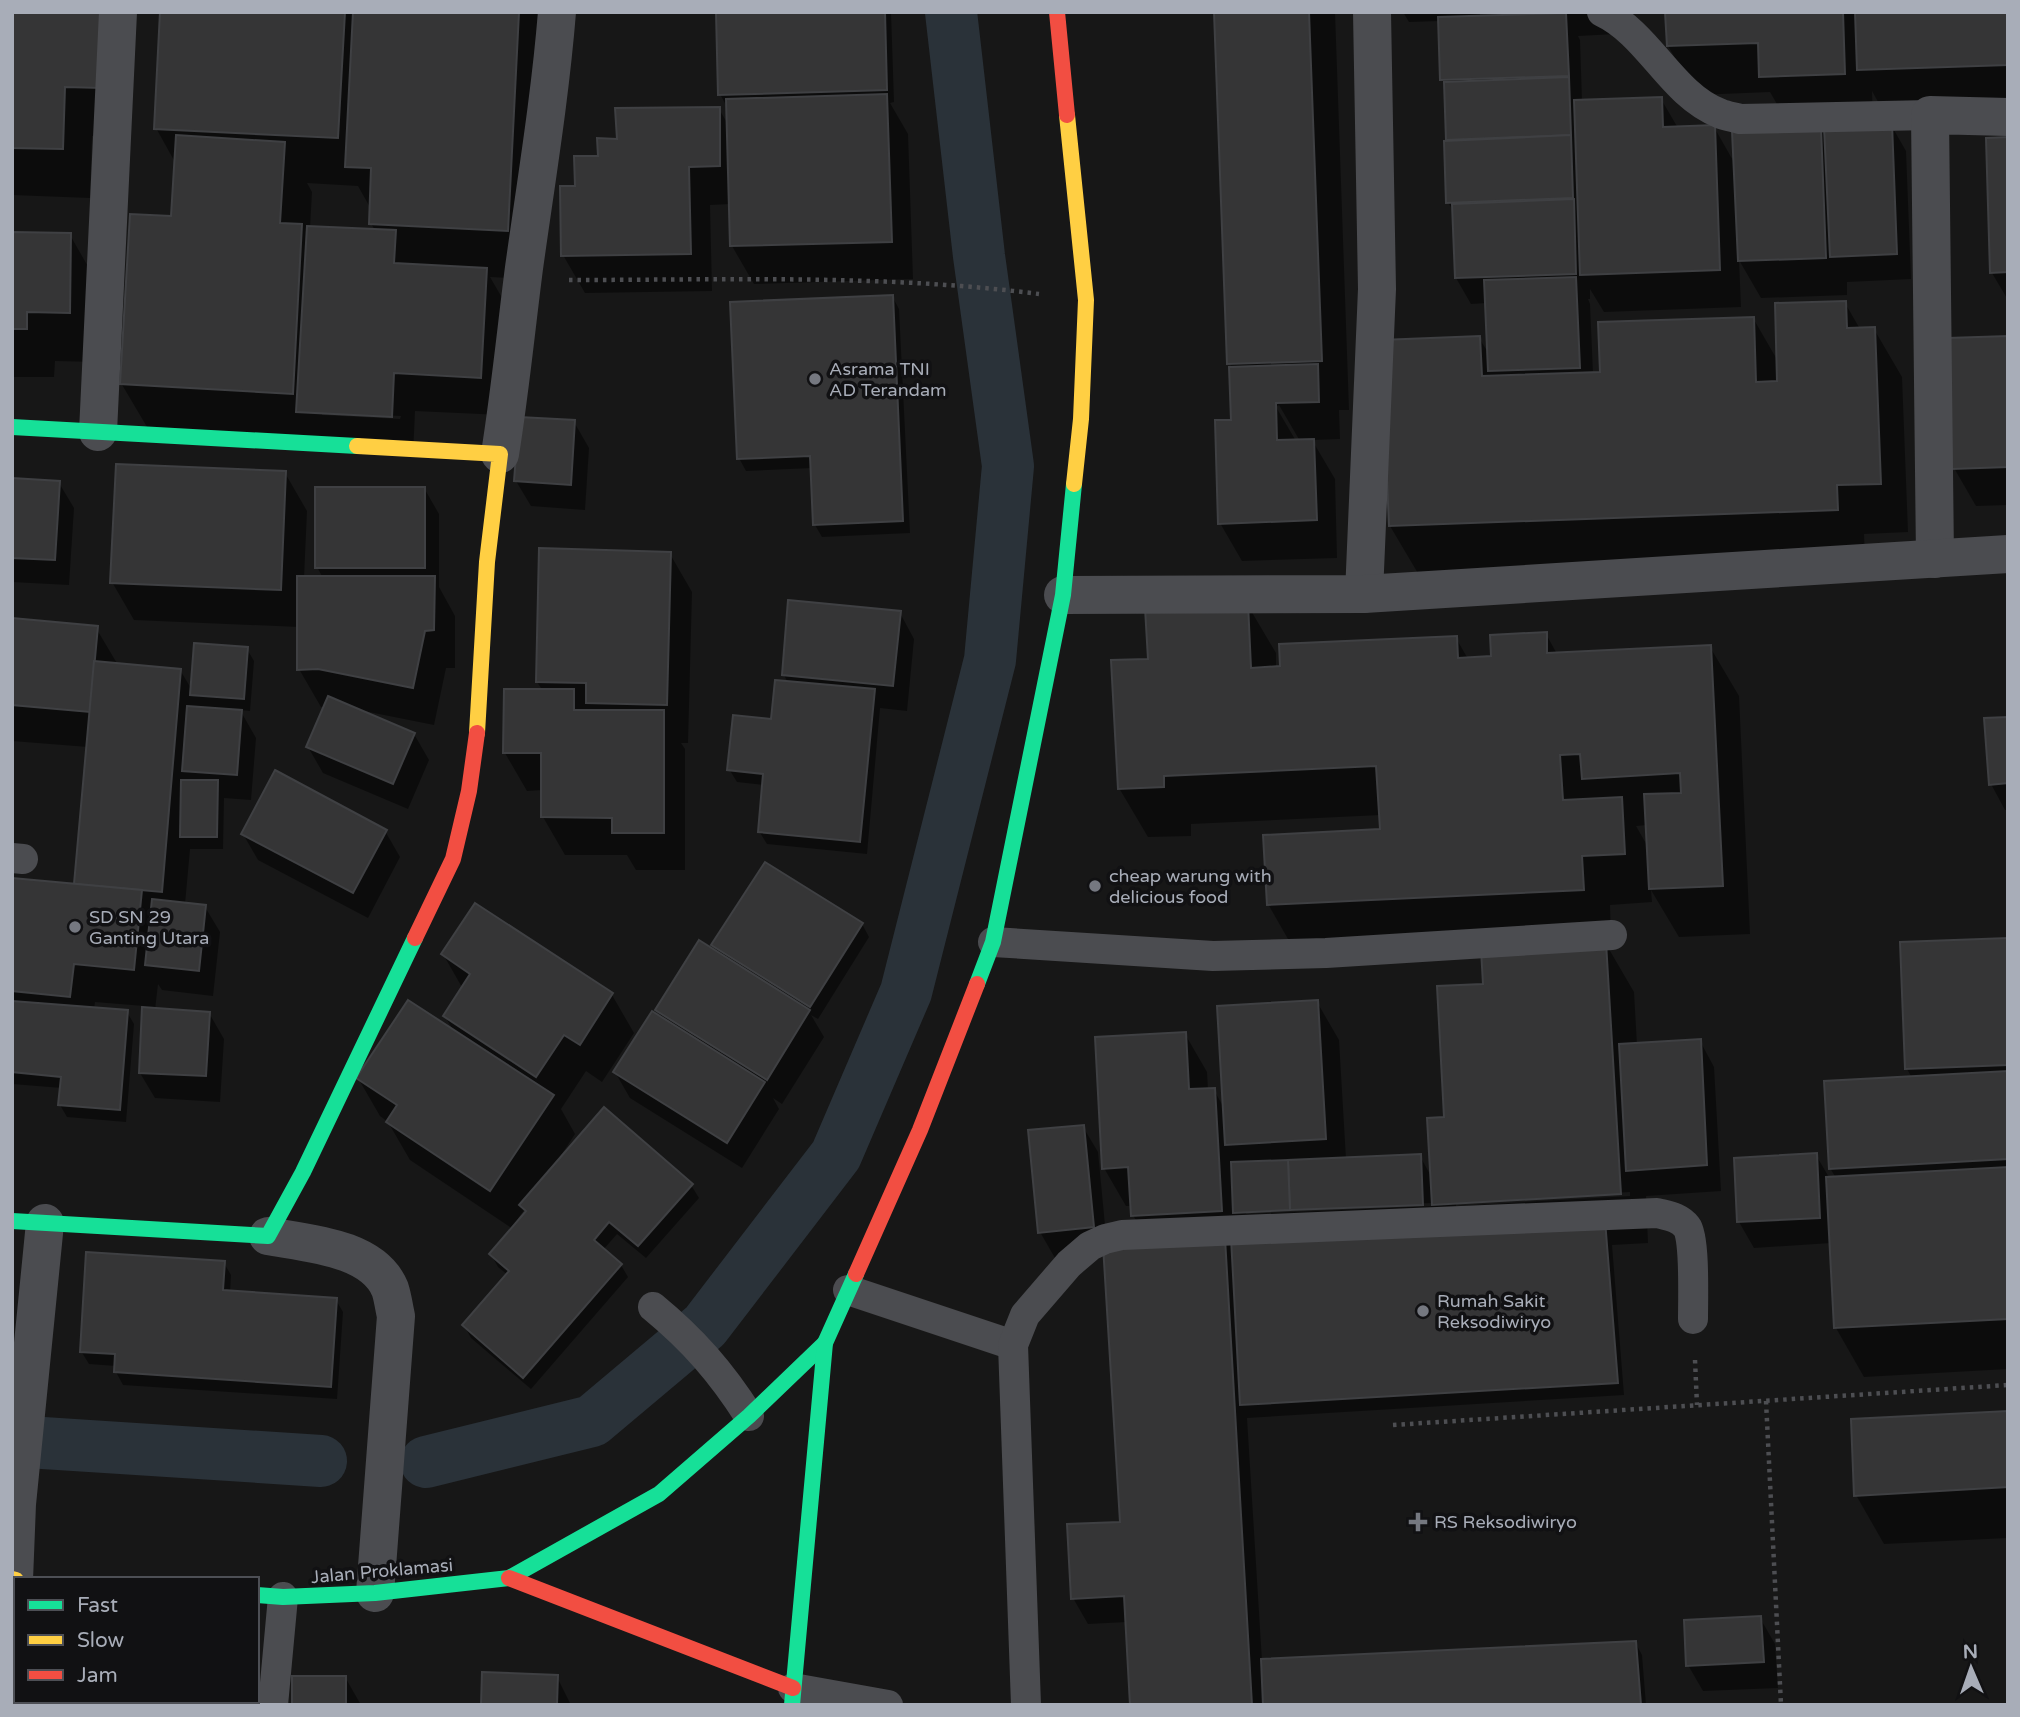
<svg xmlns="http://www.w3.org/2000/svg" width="2020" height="1717" viewBox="0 0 2020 1717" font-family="'Varela Round',sans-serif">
<rect width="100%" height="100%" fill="#171717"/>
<g fill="#0007" fill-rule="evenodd">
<polygon points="12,12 133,12 129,137 92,136 90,198 12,195"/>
<path d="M162,12H549L535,279L490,277L508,308L502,415L415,411L413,455L150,432L121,383L173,218L176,164L156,128ZM307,183L358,186L371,209V223L375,231L310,228L312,192ZM322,412L401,416L400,419L322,415Z"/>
<polygon points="718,12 891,12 894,102 890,103 908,134 913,279 754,284 732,246 731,204 710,205 712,291 585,293 563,255 577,188 599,158 618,140 719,109 729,126 727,107 720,94"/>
<path d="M1216,12H1335L1349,410H1339L1340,439L1312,440L1335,479L1337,558L1242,561L1220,523L1233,422ZM1279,405L1300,441H1296L1276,407Z"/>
<polygon points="1403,12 1480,12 1480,18 1552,15 1550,12 1615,12 1616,34 1578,36 1580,40 1582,101 1661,99 1678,128 1714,127 1735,164 1820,129 1827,140 1891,125 1906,151 1911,279 1847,282 1847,295 1761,298 1739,260 1741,307 1604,312 1590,289 1590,299 1588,299 1590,304 1593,374 1602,373 1753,318 1779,363 1845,303 1860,329 1874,329 1902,377 1908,532 1864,534 1865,558 1419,575 1390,526 1479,338 1489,354 1487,303 1471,304 1456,278 1454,213 1448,202 1446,87 1442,80 1440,21 1409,22"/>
<polygon points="1667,12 2008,12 2008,114 1887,118 1872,91 1873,122 1789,125 1770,92 1697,95 1668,46"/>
<polygon points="2008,139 2008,300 1992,273"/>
<polygon points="12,234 70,235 98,284 97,362 55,361 54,377 12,377"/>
<polygon points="892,296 899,309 910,533 822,537 815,525 812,468 746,471 739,458"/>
<polygon points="2008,338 2008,505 1976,506 1954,468"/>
<polygon points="574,422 589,448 585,510 531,506 516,481"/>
<polygon points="285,473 307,511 304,578 323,578 317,567 424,488 439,514 439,587 455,616 455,668 446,668 434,725 364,711 363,713 414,734 429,760 408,809 323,773 308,747 325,707 321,707 299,669 299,627 134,620 112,582"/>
<polygon points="12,480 59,483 74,508 69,585 12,582"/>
<polygon points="670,554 692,592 688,743 681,743 685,749 685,870 636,870 627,855 565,855 543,817 543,790 527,791 505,753 543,691 537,682"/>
<path d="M1247,604L1276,653V668L1456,638L1468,659L1492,658L1546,634L1557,654L1710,647L1739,696L1750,934L1679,937L1651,890L1652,902L1610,905L1611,938L1296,953L1268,904L1382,831L1381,815L1191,824V836L1148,837L1119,788L1150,661ZM1647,825L1648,847L1636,826Z"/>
<polygon points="900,613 914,639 907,711 880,708 867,854 767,844 759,831 764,785 737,782 729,769 772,721 788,683 784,675"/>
<polygon points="12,620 96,628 118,665 180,670 192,690 247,649 254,661 250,711 240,710 256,738 251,800 224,798 223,849 190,849 185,904 205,907 220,932 213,996 162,990 158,984 155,1010 209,1013 224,1039 220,1102 155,1098 140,1073 144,1006 95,1002 94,1009 127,1012 134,1024 126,1122 67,1117 60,1105 62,1088 12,1084 12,880 76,886 88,747 12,741"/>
<polygon points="2008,718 2008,810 2005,810 1991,784"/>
<polygon points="385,831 400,857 368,918 258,860 243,834"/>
<path d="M475,905L612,995L634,1033L602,1082L586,1071L561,1109L575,1134L558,1160L691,1185L699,1198L646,1258L617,1234L603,1250L621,1265L628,1277L531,1389L471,1338L464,1325L508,1275L498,1267L491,1254L513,1229L410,1160L388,1122L380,1116L358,1078L454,1032L445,1016L463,989L443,954ZM524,1210L526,1214L519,1221L517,1220Z"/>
<polygon points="862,924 869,937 818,1019 811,1015 824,1037 782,1104 773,1098 779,1109 742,1168 630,1098 615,1072 663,1020 657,1010 718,954 713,945"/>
<polygon points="2008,940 2008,1369 1864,1377 1836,1328 1831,1243 1754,1248 1739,1222 1816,1155 1830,1179 1836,1178 1830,1168 1912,1078 1907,1069"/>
<path d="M1606,944L1634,992L1637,1045L1700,1041L1714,1067L1721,1191L1646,1196L1648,1243L1612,1245L1624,1395L1247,1418L1262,1661L1635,1642L1642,1655L1646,1705H1132L1127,1622L1088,1624L1073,1598L1121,1523L1105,1253L1055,1258L1040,1232L1083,1127L1098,1152L1107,1246L1149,1244L1133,1215L1132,1206H1126L1104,1168L1185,1034L1207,1072L1208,1090H1214L1224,1108L1317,1002L1339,1040L1346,1159L1420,1156L1432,1178L1446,1118L1485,986ZM1630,1192V1196L1456,1206V1202ZM1432,1203V1206L1246,1214V1211Z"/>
<polygon points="224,1263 231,1275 230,1293 336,1300 343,1312 337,1399 123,1385 116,1372 116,1366 89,1364 81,1351"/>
<polygon points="2008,1412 2008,1538 1884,1544 1856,1495"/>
<polygon points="1760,1618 1775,1644 1778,1688 1703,1691 1688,1665"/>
<polygon points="345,1677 361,1705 294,1705"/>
<polygon points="557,1677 571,1705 482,1705"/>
<polygon points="257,1699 261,1705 180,1705 180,1701 257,1701"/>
</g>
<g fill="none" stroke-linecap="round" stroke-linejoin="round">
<g stroke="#2a3239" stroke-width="52">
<polyline points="12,1441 321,1461"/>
<polyline points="426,1462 592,1421 705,1326 836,1155 906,992 990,660 1008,466 979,256 951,12"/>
</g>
</g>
<g fill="#353536" stroke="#3f4043" stroke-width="2">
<polygon points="12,12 104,12 102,88 65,87 63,149 12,148"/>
<polygon points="160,12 345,12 338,138 154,129"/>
<polygon points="353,12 519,12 508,231 369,224 371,168 345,167"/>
<polygon points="716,12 885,12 887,90 718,95"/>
<polygon points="1214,12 1309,12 1322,361 1227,364"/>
<polygon points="1665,12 1843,12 1845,74 1759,77 1758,43 1667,46"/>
<polygon points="1855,12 2008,12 2008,65 1857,70"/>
<polygon points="1566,13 1569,76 1440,80 1438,17"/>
<polygon points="1569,77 1571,135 1446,140 1444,82"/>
<polygon points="887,94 892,242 730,246 726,99"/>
<polygon points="1662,97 1663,127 1715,125 1720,270 1580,275 1574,100"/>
<polygon points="720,107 720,166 689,167 691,254 561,256 560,186 575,186 574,156 598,156 597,138 617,139 615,108"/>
<polygon points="1892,123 1897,254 1830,257 1824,127"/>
<polygon points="1821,127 1826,258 1738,261 1732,131"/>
<polygon points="176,135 285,142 280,223 302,224 293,394 120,384 130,214 171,216"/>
<polygon points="1571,135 1573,198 1446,203 1444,141"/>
<polygon points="2008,137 2008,272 1990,273 1986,138"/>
<polygon points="1574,199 1576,274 1455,278 1452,204"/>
<polygon points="307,226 396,230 394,263 487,268 481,378 394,373 392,417 296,412"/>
<polygon points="12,232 71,233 70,313 27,312 27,329 12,329"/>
<polygon points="1576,277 1580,368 1488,371 1484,280"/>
<polygon points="893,295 903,521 813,525 810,456 737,459 730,302"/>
<polygon points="1846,301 1847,328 1875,327 1881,484 1837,485 1838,510 1389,526 1381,340 1480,336 1482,376 1600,372 1598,322 1754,317 1756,382 1777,381 1775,303"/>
<polygon points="2008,336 2008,467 1952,469 1948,338"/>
<polygon points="1318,364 1319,402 1276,403 1277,440 1314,439 1317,520 1218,524 1215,420 1231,420 1229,367"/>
<polygon points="519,417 575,420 571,485 514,481"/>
<polygon points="116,464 286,471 281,590 110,583"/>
<polygon points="12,478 60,481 55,560 12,558"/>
<rect x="315" y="487" width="110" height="81"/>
<polygon points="539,548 671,552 667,705 586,703 586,683 536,682"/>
<polygon points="297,576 435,576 434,630 425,631 413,688 318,669 297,670"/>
<polygon points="788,600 901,611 893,686 782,675"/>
<polygon points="1248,603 1251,668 1280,666 1279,644 1457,636 1458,658 1491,656 1490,635 1547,632 1547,653 1711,645 1723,886 1649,889 1644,794 1681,793 1680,773 1582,779 1580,754 1560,755 1563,800 1622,797 1625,854 1582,856 1584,890 1267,905 1263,835 1380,829 1376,766 1164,776 1164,787 1118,789 1111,660 1148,659 1145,608"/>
<polygon points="12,618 98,626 90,712 12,705"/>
<polygon points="194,643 248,647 244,699 190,695"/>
<polygon points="94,661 181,669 162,892 74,884"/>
<polygon points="775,680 875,689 860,842 758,832 763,774 727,770 733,715 771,719"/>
<polygon points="504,689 574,689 574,710 664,710 664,833 612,833 612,818 541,817 541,753 503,753"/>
<polygon points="328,696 415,733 393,784 306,747"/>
<polygon points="187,706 242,710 237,775 182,771"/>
<polygon points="2008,717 2008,783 1989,785 1984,718"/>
<polygon points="275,770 387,830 353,893 241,834"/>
<polygon points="181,780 218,780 217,837 180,837"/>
<polygon points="765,862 863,923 810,1007 711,945"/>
<polygon points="12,878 142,890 134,970 74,964 70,997 12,991"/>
<polygon points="152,899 206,905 199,971 145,965"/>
<polygon points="475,903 613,993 580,1045 564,1035 536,1077 443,1016 470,974 441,954"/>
<polygon points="2008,938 2008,1065 1905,1069 1900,942"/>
<polygon points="699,940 810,1010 767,1080 655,1010"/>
<polygon points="1606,942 1621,1194 1432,1205 1427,1118 1444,1117 1437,986 1483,984 1481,949"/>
<polygon points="408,1000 554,1095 490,1191 386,1122 397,1105 356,1078"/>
<polygon points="1318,1000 1326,1139 1225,1145 1217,1006"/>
<polygon points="12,1001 128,1010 120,1110 58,1105 61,1077 12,1072"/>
<polygon points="142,1007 210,1012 206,1076 139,1073"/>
<polygon points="652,1011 765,1082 727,1143 613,1072"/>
<polygon points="1186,1032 1189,1089 1215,1088 1222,1211 1131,1216 1128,1167 1102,1169 1095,1037"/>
<polygon points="1701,1039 1707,1165 1626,1171 1619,1044"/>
<polygon points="2008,1071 2008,1159 1829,1169 1824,1081"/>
<polygon points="604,1107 693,1184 638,1246 609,1222 594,1240 622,1264 523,1378 462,1325 509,1271 489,1254 526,1211 519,1205"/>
<polygon points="1084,1125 1094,1227 1038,1233 1028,1130"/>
<polygon points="1817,1153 1820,1218 1737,1222 1734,1158"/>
<polygon points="1421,1154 1423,1205 1290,1210 1288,1160"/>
<polygon points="1288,1160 1290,1210 1233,1213 1231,1162"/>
<polygon points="2008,1167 2008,1319 1834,1328 1826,1177"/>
<polygon points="1605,1220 1618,1383 1240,1405 1231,1238"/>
<polygon points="1225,1238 1252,1705 1130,1705 1124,1596 1071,1599 1067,1524 1120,1522 1103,1245"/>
<polygon points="86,1252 225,1261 223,1290 337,1298 331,1387 114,1372 115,1354 80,1352"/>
<polygon points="2008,1411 2008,1487 1854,1496 1851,1419"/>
<polygon points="1761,1616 1764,1662 1686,1666 1684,1620"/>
<polygon points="1636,1641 1641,1705 1263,1705 1261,1659"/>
<polygon points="482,1672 558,1675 557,1705 481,1705"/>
<rect x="292" y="1676" width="54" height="29"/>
<rect x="178" y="1701" width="69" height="4"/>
</g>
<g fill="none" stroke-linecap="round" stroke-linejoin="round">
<g stroke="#4d4e52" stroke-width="4.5" stroke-dasharray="3.5 5" stroke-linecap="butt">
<path d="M569,280C725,280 883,274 1039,294"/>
<polyline points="1695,1360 1697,1405"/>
<polyline points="1766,1401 1781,1705"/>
<polyline points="1393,1425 2008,1385"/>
</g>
<g stroke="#4b4c50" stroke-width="30">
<path d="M1602,12C1649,34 1671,94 1719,113C1725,116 1733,117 1740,119L1930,115"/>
<polyline points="12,858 23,859"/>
<polyline points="993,942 1213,956 1326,953 1612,935"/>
<polyline points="848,1290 1013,1345"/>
<path d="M653,1307C693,1340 721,1372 749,1416"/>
<polyline points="793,1688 888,1705"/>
<polyline points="273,1705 283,1597"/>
<path d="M1026,1705L1013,1345L1025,1315L1069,1264L1090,1246L1105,1239L1122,1235L1657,1213C1669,1216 1679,1217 1687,1227C1695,1237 1693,1302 1693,1319"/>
</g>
<g stroke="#4b4c50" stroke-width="38">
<polyline points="98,432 118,12"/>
<path d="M500,454C510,392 516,330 524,268C536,182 550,98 557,12"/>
<polyline points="1935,559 1930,115 2008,117"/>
<polyline points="1364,594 1377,289 1372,12"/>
<polyline points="1063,595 1364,594 2008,554"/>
<path d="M268,1236C306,1243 373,1247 390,1289C393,1298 394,1308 396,1316L375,1593"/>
<polyline points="14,1580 17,1504 45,1223"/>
</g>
<g stroke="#16e098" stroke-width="16">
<polyline points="12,427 357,446"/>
<polyline points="977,984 993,942 1063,595 1074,484"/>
<polyline points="12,1221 268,1236 303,1172 415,938"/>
<polyline points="257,1595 283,1597 375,1593 509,1578 659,1494 749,1416 825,1343"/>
<polyline points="792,1705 825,1343 856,1274"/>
</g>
<g stroke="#ffcf43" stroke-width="16">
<polyline points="1067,115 1086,300 1081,419 1074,484"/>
<polyline points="357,446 500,454 487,562 477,733"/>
<polyline points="12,1579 16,1580"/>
</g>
<g stroke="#f24e42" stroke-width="16">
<polyline points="1057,12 1067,115"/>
<polyline points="415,938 453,859 469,791 477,733"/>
<polyline points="856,1274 920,1130 977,984"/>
<polyline points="509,1578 793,1688"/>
</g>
</g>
<g fill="#757880" stroke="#111113" stroke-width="2.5">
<circle cx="815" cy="379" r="7"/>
<circle cx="1095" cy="886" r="7"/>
<circle cx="75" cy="927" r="7"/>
<circle cx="1423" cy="1311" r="7"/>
<path d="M1414.5 1511.5h7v7h7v7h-7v7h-7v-7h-7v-7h7z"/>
</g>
<g text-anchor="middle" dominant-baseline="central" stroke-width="7" stroke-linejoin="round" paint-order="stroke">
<g font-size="18" fill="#a8adb8" stroke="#111113" text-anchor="start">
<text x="829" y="369">Asrama TNI<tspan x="829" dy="21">AD Terandam</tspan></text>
<text x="1109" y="876">cheap warung with<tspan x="1109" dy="21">delicious food</tspan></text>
<text x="89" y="917">SD SN 29<tspan x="89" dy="21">Ganting Utara</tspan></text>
<text x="1437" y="1301">Rumah Sakit<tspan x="1437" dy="21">Reksodiwiryo</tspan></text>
<text x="1434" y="1522">RS Reksodiwiryo</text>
</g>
<g font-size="18" fill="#a8adb8" stroke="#111113">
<text transform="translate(382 1571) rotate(-5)">Jalan Proklamasi</text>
</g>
</g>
<rect width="2020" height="1717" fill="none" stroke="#a8adb8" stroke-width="28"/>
<rect x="14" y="1577" width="245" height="126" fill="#111113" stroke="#4d4f55" stroke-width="2"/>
<rect x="28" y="1600" width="35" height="10" fill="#16e098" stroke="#4d4f55" stroke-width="2"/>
<text x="77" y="1612" font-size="21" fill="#a8adb8">Fast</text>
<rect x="28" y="1635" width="35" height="10" fill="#ffcf43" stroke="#4d4f55" stroke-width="2"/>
<text x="77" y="1647" font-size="21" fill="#a8adb8">Slow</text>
<rect x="28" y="1670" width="35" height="10" fill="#f24e42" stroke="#4d4f55" stroke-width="2"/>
<text x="77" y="1682" font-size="21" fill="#a8adb8">Jam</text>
<g transform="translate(1971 1668) rotate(358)" stroke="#111113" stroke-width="5" paint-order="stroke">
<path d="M0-5L12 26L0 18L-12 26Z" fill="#a8adb8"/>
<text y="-10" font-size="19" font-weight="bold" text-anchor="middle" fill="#a8adb8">N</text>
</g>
</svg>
